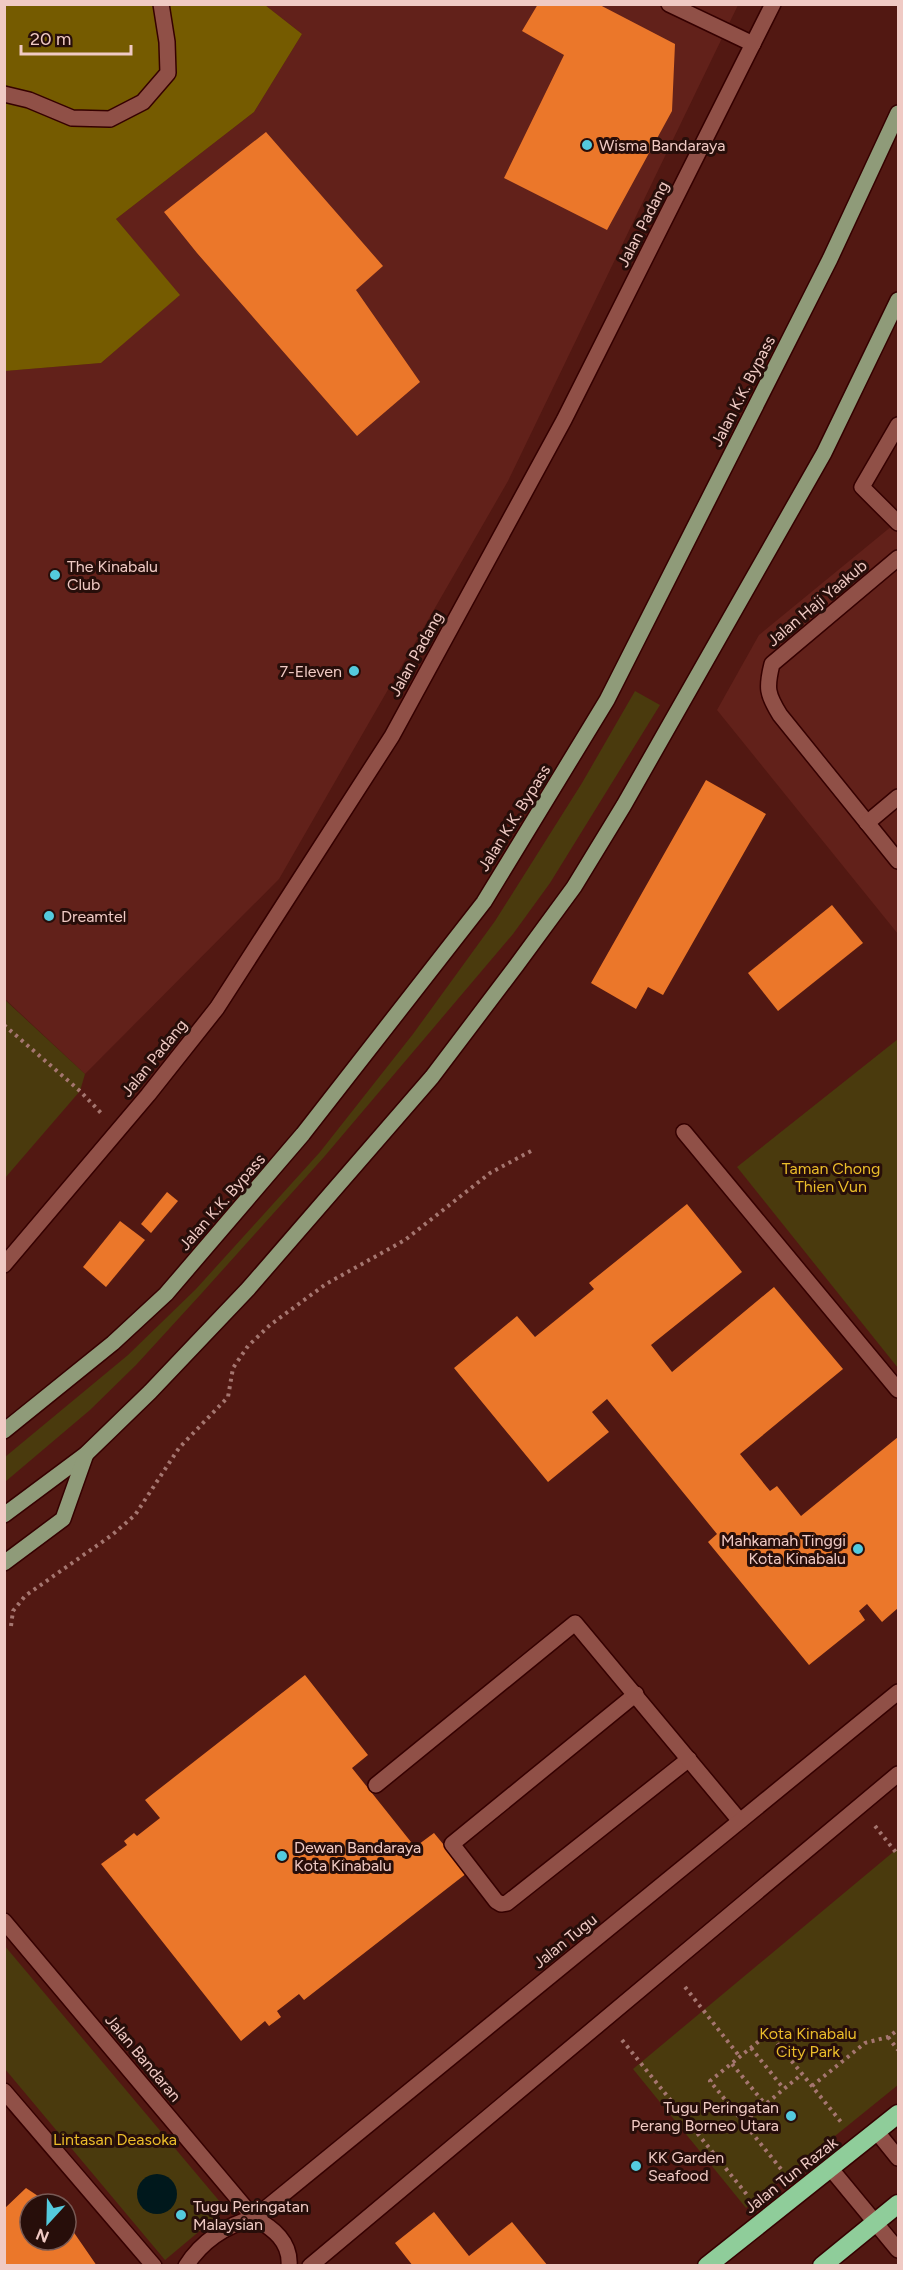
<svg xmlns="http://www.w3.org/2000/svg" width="903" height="2270" viewBox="0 0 903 2270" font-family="Figtree,sans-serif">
<rect width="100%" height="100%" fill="#521812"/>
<g fill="#62211a">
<polygon points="265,5 738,5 508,481 279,879 85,1074 5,999 4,371 101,363 179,295 116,219 254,112 302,34"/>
<polygon points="898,521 898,934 717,710 759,635"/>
</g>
<g fill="#4a3a0d">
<polygon points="635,691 660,705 550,883 513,934 324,1157 201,1294 136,1365 90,1410 5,1482 5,1457 128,1355 196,1289 320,1152 413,1034 495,921 582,783"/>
<polygon points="4,999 85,1074 80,1091 5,1178"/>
<polygon points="898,1039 898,1368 737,1167"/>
<polygon points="898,1848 898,2085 746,2208 633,2069"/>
<polygon points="4,1945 226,2209 165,2260 5,2069"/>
</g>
<polygon fill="#755b00" points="5,5 265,5 302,34 254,112 116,219 180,295 101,363 5,371"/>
<circle fill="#00181c" cx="157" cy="2194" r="20"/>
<g fill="#eb772a">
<polygon points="538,4 598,4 675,44 672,111 607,230 504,178 564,55 522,31"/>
<polygon points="266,132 383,266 356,290 420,382 357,436 197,253 164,212"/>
<polygon points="706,780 766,814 663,995 648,987 636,1009 591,983"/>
<polygon points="832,905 863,943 778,1011 748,973"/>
<polygon points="167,1192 178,1201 151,1233 141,1224"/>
<polygon points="687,1204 742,1272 651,1345 672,1372 774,1287 843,1369 740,1454 770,1491 777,1486 801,1516 898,1437 898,1608 882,1622 867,1604 859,1611 865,1620 809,1665 708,1542 717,1534 607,1399 592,1412 609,1432 548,1482 454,1368 517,1316 535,1337 594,1289 589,1283"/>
<polygon points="120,1221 145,1240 106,1287 83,1267"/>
<polygon points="305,1675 368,1755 352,1768 415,1847 434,1833 467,1873 304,2000 299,1994 277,2011 281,2017 269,2026 265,2021 241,2041 101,1864 127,1845 124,1841 134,1833 137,1836 160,1818 145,1800"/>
<polygon points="26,2188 50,2204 30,2204 30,2240 66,2240 66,2221 97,2266 4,2266 4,2209"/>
<polygon points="434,2212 469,2256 512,2222 548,2266 413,2266 395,2243"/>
</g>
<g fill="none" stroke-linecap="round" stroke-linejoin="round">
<g stroke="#350000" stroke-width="18">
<g id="minor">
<polyline points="669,4 753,44"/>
<polyline points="4,94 29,100 72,118 110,119 143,102 168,73 167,42 161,4"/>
<polyline points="898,425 862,487 898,523"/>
<path d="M898,558L772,664C766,688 767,694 780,715L898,861"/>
<polyline points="867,823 898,797"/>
<polyline points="684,1132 898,1390"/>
<polyline points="4,1265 148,1095 217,1008 392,736 564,420 773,4"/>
<polyline points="636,1694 452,1844 496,1901 501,1904 507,1903 689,1759"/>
<polyline points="376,1785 575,1623 740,1821"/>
<polyline points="4,1921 254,2218"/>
<polyline points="4,2091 154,2266"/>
<polyline points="877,2132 898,2158"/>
<polyline points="831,2169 898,2250"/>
<polyline points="254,2218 898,1692"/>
<path d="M186,2266C202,2241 227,2225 254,2218C273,2228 291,2242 289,2266"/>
<polyline points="310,2266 898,1774"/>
</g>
</g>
<g stroke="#350000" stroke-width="18">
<g id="major">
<polyline points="4,1431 113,1343 166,1294 303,1134 484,902 607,700 830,259 898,113"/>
<polyline points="4,1515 86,1454 150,1392 248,1289 432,1077 516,966 574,887 624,805 824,453 898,300"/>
<polyline points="4,1563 63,1519 86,1454"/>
</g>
</g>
<g stroke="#350000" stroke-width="21">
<g id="highway">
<polyline points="707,2266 898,2114"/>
<polyline points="822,2266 898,2204"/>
</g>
</g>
<g stroke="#a57670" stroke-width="4" stroke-dasharray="3 4.5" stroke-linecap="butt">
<polyline points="4,1025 80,1091 101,1113"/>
<polyline points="11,1626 13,1611 25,1596 112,1535 135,1515 179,1448 228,1397 233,1368 248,1346 270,1325 326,1284 405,1240 490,1173 531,1151"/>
<polyline points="875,1826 898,1855"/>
<polyline points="685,1987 740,2057"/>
<polyline points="888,2037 898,2050"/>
<polyline points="622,2040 748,2196"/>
<polyline points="751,2048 784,2089"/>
<polyline points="732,2064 765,2104"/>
<polyline points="812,2086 865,2043 888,2037 898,2030"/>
<polyline points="744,2122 802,2074"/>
<polyline points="781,2169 710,2081 769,2033 841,2122"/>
</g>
<use href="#minor" stroke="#905047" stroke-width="15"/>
<use href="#major" stroke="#8f9b79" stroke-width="15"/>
<use href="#highway" stroke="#8fcd9a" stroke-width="18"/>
</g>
<g fill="#54cadd" stroke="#270e0a" stroke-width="2">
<circle cx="587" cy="145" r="6"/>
<circle cx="55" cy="575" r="6"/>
<circle cx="354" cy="671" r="6"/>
<circle cx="49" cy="916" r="6"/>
<circle cx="858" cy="1549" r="6"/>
<circle cx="282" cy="1856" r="6"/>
<circle cx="791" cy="2116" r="6"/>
<circle cx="636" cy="2166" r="6"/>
<circle cx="181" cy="2215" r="6"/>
</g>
<g text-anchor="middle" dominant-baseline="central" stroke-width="6" stroke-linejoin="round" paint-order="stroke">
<g font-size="16" fill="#f0cac4" stroke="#270e0a" text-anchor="start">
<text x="599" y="145">Wisma Bandaraya</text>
<text x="67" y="566">The Kinabalu<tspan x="67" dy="18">Club</tspan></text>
<text x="342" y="671" text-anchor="end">7-Eleven</text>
<text x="61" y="916">Dreamtel</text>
<text x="846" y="1540" text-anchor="end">Mahkamah Tinggi<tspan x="846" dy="18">Kota Kinabalu</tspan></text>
<text x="294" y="1847">Dewan Bandaraya<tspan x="294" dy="18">Kota Kinabalu</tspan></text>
<text x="779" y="2107" text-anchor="end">Tugu Peringatan<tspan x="779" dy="18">Perang Borneo Utara</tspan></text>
<text x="648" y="2157">KK Garden<tspan x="648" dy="18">Seafood</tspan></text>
<text x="193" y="2206">Tugu Peringatan<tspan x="193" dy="18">Malaysian</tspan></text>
</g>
<g font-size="16" fill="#f0cac4" stroke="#270e0a">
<text transform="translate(643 224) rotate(-63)">Jalan Padang</text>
<text transform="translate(743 391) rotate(-63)">Jalan K.K. Bypass</text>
<text transform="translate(817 603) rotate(-40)">Jalan Haji Yaakub</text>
<text transform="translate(416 654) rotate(-61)">Jalan Padang</text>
<text transform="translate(514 818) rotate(-58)">Jalan K.K. Bypass</text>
<text transform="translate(154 1058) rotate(-51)">Jalan Padang</text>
<text transform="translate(222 1202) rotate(-49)">Jalan K.K. Bypass</text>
<text transform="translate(565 1941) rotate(-39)">Jalan Tugu</text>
<text transform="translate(143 2058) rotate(50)">Jalan Bandaran</text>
<text transform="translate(791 2175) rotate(-38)">Jalan Tun Razak</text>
</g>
<g font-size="16" fill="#ebbd2a" stroke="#270e0a">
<text x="831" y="1168">Taman Chong<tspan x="831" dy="18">Thien Vun</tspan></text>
<text x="808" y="2033">Kota Kinabalu<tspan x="808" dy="18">City Park</tspan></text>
<text x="115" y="2139">Lintasan Deasoka</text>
</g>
</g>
<rect width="903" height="2270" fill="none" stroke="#f0cac4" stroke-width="12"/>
<g transform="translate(48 2222) rotate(202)"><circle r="28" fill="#270e0a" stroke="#775954" stroke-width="1.5"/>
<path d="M0-4.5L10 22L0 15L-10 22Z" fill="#54cadd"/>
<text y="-9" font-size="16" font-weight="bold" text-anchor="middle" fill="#f0cac4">N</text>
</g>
<path d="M21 45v9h110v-9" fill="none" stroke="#f0cac4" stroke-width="3"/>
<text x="30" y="45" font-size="18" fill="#f0cac4" stroke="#270e0a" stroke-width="4.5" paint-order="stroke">20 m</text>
</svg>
